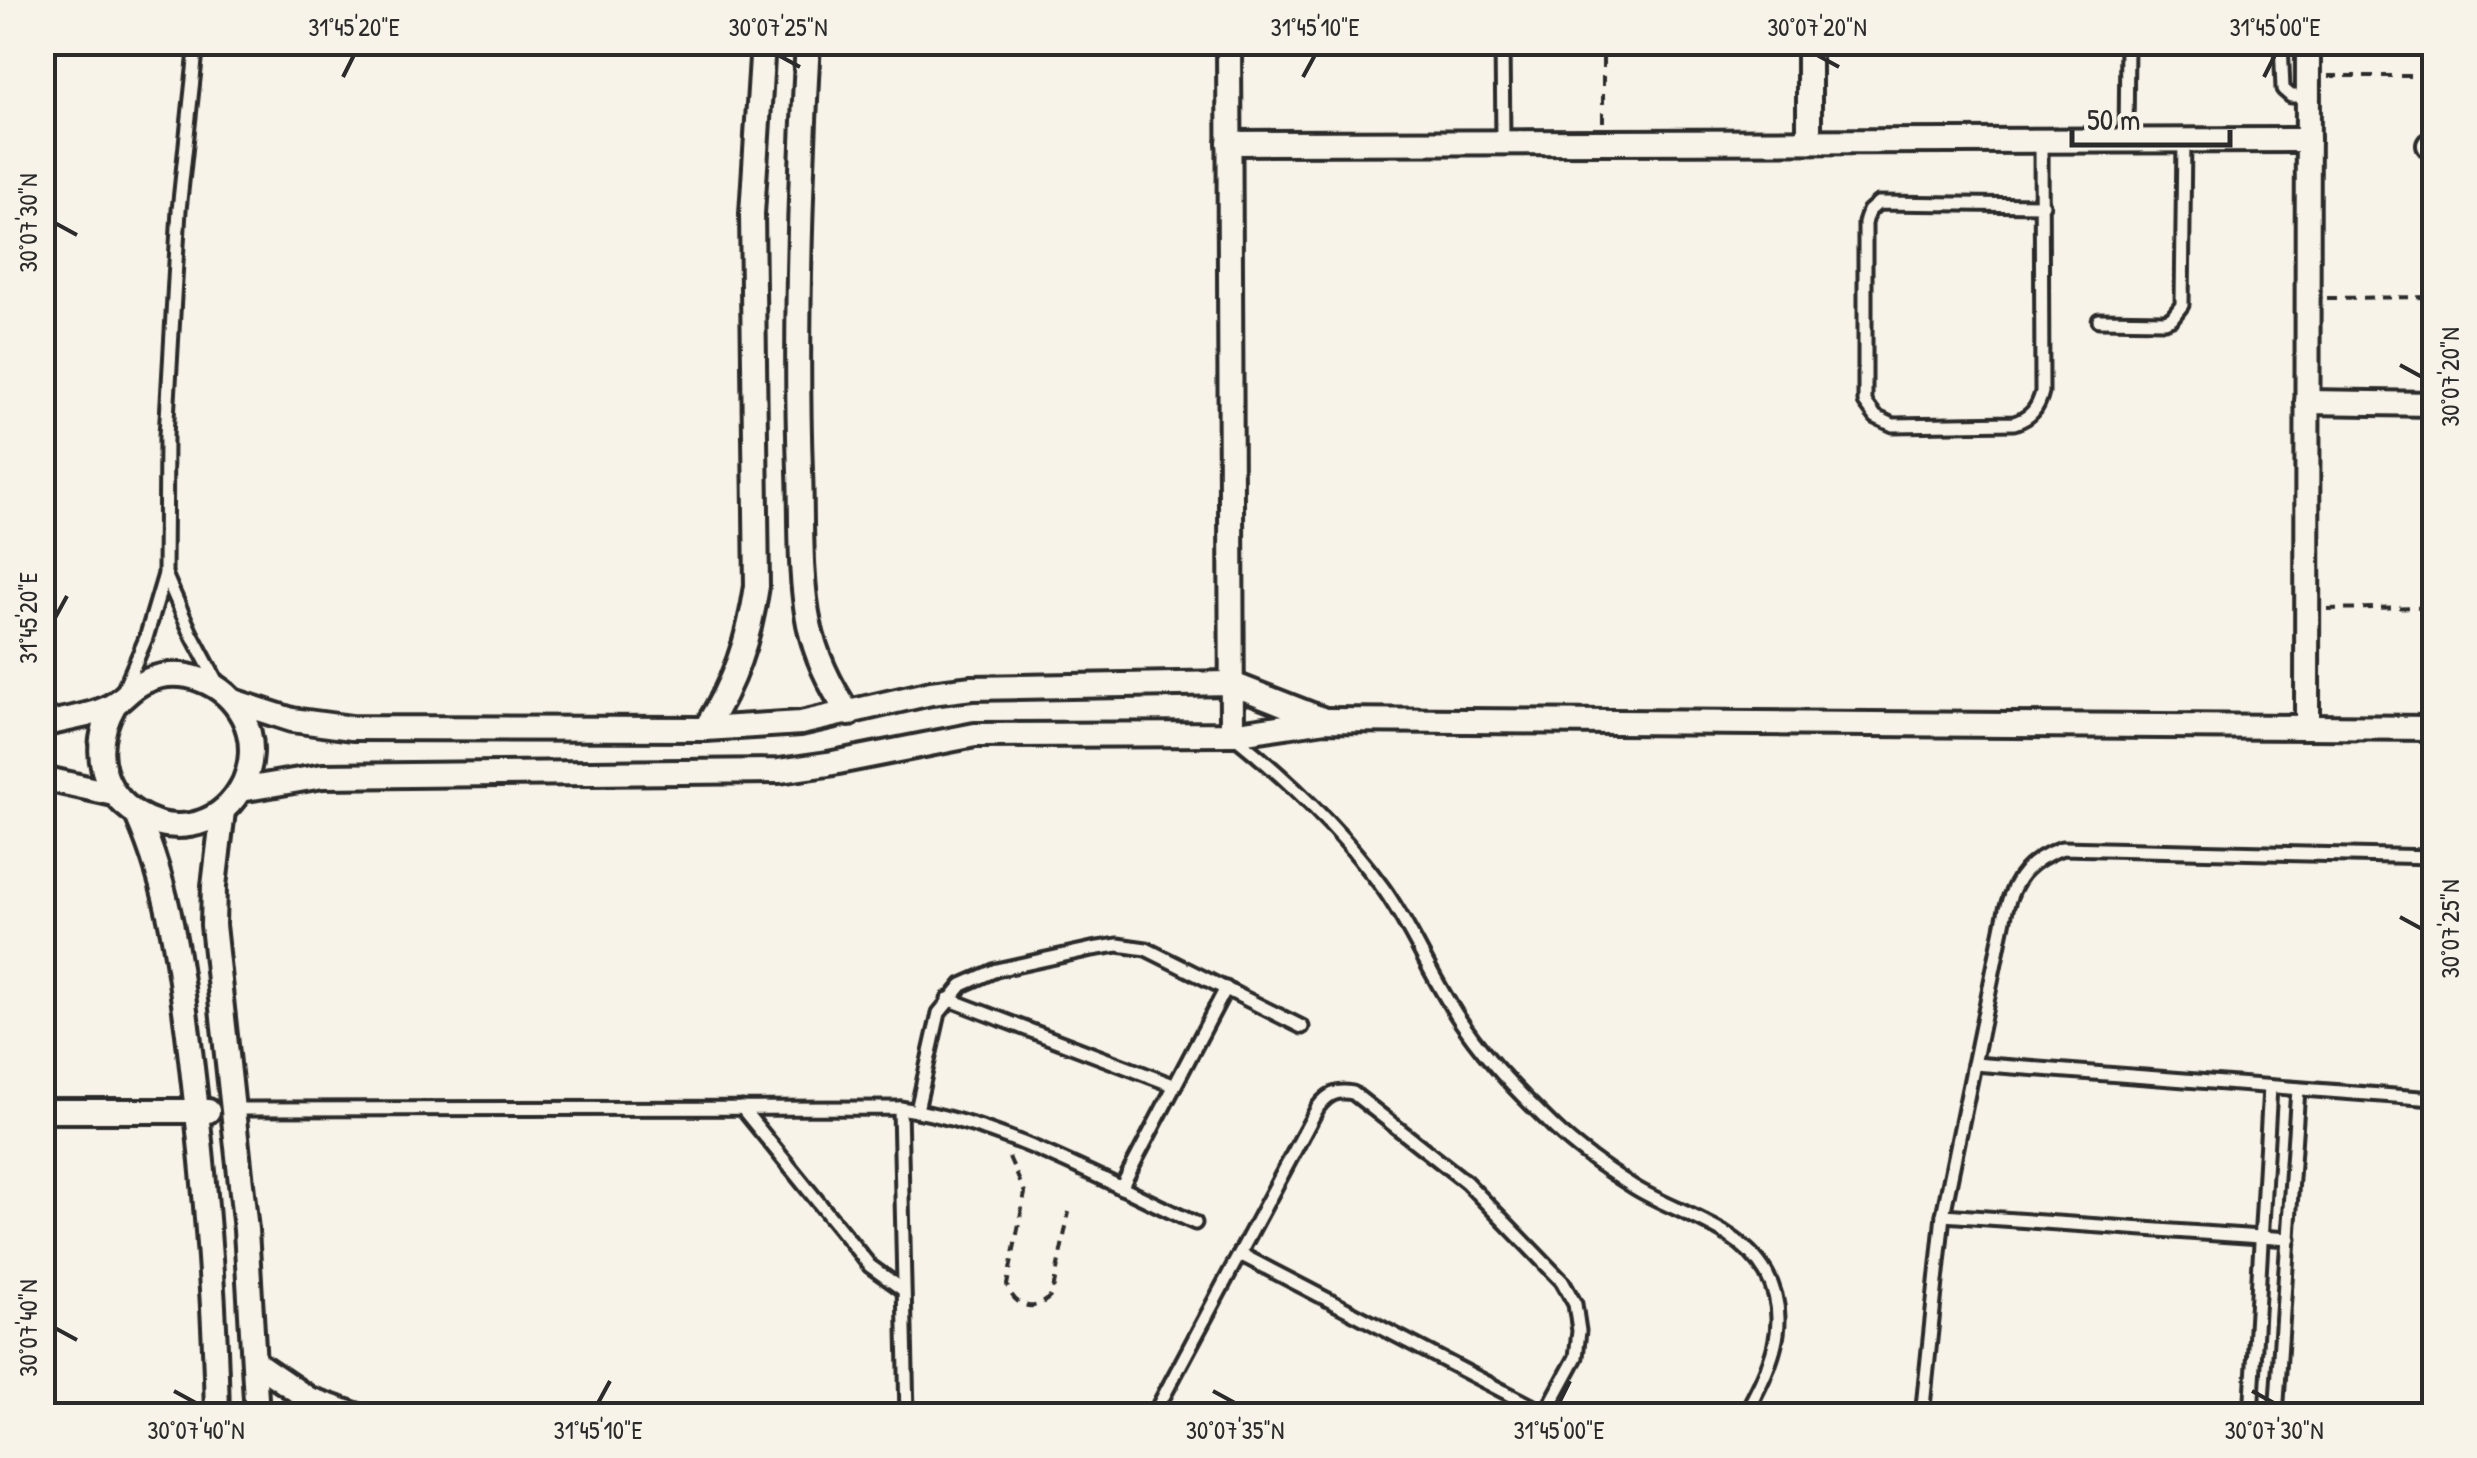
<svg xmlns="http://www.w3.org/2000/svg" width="2477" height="1458" viewBox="0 0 2477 1458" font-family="'Patrick Hand',sans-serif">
<rect width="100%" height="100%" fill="#f7f3e8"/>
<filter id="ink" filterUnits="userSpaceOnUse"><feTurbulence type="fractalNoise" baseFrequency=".01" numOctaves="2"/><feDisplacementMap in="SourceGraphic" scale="20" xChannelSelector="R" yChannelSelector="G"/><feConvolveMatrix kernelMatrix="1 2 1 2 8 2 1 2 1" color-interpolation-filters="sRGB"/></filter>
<g filter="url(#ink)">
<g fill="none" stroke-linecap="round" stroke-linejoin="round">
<g stroke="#2b2b2b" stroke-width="19">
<g id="service">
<polyline points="1502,42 1503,142"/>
<polyline points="2281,42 2283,89 2291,96 2308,96"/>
<polyline points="2126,140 2127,42"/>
<path d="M2041,141L2042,392C2038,409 2030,418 2014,423L1893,425L1876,417L1865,402V223L1869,211L1878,203L2043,205"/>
<polyline points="2099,320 2165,321 2172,318 2182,305 2184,140"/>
<polyline points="165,574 191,633 217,682"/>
<polyline points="124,689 146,638 165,574 166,436 179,210 197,42"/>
<path d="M1235,737C1291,782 1340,829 1383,888C1414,931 1433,983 1464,1026C1490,1064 1522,1096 1555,1128C1578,1150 1607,1170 1634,1187C1677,1214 1739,1226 1766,1273C1794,1323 1768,1371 1744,1416"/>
<polyline points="948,999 1173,1085"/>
<polyline points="1974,1064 2434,1099"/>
<polyline points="742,1108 870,1266 902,1289"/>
<polyline points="900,1108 907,1416"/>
<path d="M232,1109L900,1108C1005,1124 1100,1179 1195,1223"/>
<polyline points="917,1110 939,1013 962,985 996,970 1092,949 1118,945 1146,949 1302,1027"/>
<polyline points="1121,1188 1226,988"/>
<polyline points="1943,1215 2289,1239"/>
<polyline points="1240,1254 1545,1413"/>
<path d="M1153,1416L1318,1107C1328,1094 1336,1090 1353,1093L1466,1182L1562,1281L1575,1304L1579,1331L1576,1357L1544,1416"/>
<path d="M1922,1416L1943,1215L2006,909C2015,876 2030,860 2062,848L2434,857"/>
<polyline points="2251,1416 2270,1087"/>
<polyline points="2276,1416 2298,1089"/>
</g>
</g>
<g stroke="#2b2b2b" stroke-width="30">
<g id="minor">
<path d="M808,42C800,186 795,328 800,471C802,521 799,575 809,624C816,658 830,686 849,714"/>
<polyline points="1229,42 1232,734"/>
<polyline points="1809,141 1809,42"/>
<polyline points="1229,143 2308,140"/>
<polyline points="2429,145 2434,144"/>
<polyline points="2307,402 2434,404"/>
<polyline points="233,701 292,720 352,728 705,729 801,723 931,693 972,688 1230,683 1322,719"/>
<path d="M42,725C64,719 97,716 116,703C126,696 133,686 146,681C182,665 225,682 243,717C255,740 253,768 240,790C189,872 59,801 115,704"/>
<polyline points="2307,727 2308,42"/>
<path d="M705,729C734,683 749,640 757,586L752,214L763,42"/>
<polyline points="42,778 114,794"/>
<polyline points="240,790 323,776 779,771 828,764 975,735 1232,734 1325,720 2434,728"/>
<polyline points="223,811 214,886 213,925 246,1230 257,1416"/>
<path d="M137,815C172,894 181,974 191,1059C205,1177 215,1296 217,1416"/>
<polyline points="42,1111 208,1111"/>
<polyline points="256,1363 309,1399 358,1416"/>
</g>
</g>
<g stroke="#2b2b2b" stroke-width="4" stroke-dasharray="10 8" stroke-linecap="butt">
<polyline points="2328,76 2434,76"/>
<polyline points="2428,76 2429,126"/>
<polyline points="1603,122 1603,42"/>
<polyline points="2429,165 2430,213 2434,219"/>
<polyline points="2327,298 2434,297"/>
<polyline points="2327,609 2418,607 2434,598"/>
<path d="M1009,1157L1025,1193L1007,1285C1015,1309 1036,1313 1052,1295L1069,1212"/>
</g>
<use href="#service" stroke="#f7f3e8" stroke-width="11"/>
<use href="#minor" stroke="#f7f3e8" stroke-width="22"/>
</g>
</g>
<path fill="none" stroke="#2b2b2b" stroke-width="4" d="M778,55L800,67M1817,55L1839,67M343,77L354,55M1303,77L1315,55M2264,77L2275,55M55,223L77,235M2400,365L2422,377M55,618L67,596M2400,917L2422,929M55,1328L77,1340M174,1391L196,1403M1213,1391L1235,1403M2252,1391L2274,1403M598,1403L610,1381M1559,1403L1570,1381"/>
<rect width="2477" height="1458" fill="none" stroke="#f7f3e8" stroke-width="110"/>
<path d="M2072 130v15h158v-15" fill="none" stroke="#2b2b2b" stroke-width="5"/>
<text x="2087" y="130" font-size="30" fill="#2b2b2b" stroke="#f7f3e8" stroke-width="8" paint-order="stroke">50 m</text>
<rect x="55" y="55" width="2367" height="1348" fill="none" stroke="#2b2b2b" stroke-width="4"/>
<g font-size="25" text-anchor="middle" fill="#2b2b2b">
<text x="354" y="36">31°45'20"E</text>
<text x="778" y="36">30°07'25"N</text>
<text x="1315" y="36">31°45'10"E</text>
<text x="1817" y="36">30°07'20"N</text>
<text x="2275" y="36">31°45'00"E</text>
<text transform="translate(28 223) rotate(-90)" y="9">30°07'30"N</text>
<text transform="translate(2450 377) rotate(-90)" y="9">30°07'20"N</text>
<text transform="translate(28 618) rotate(-90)" y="9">31°45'20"E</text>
<text transform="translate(2450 929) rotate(-90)" y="9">30°07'25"N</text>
<text transform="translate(28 1328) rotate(-90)" y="9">30°07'40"N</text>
<text x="196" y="1439">30°07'40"N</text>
<text x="598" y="1439">31°45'10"E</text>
<text x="1235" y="1439">30°07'35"N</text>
<text x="1559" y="1439">31°45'00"E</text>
<text x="2274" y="1439">30°07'30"N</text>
</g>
</svg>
